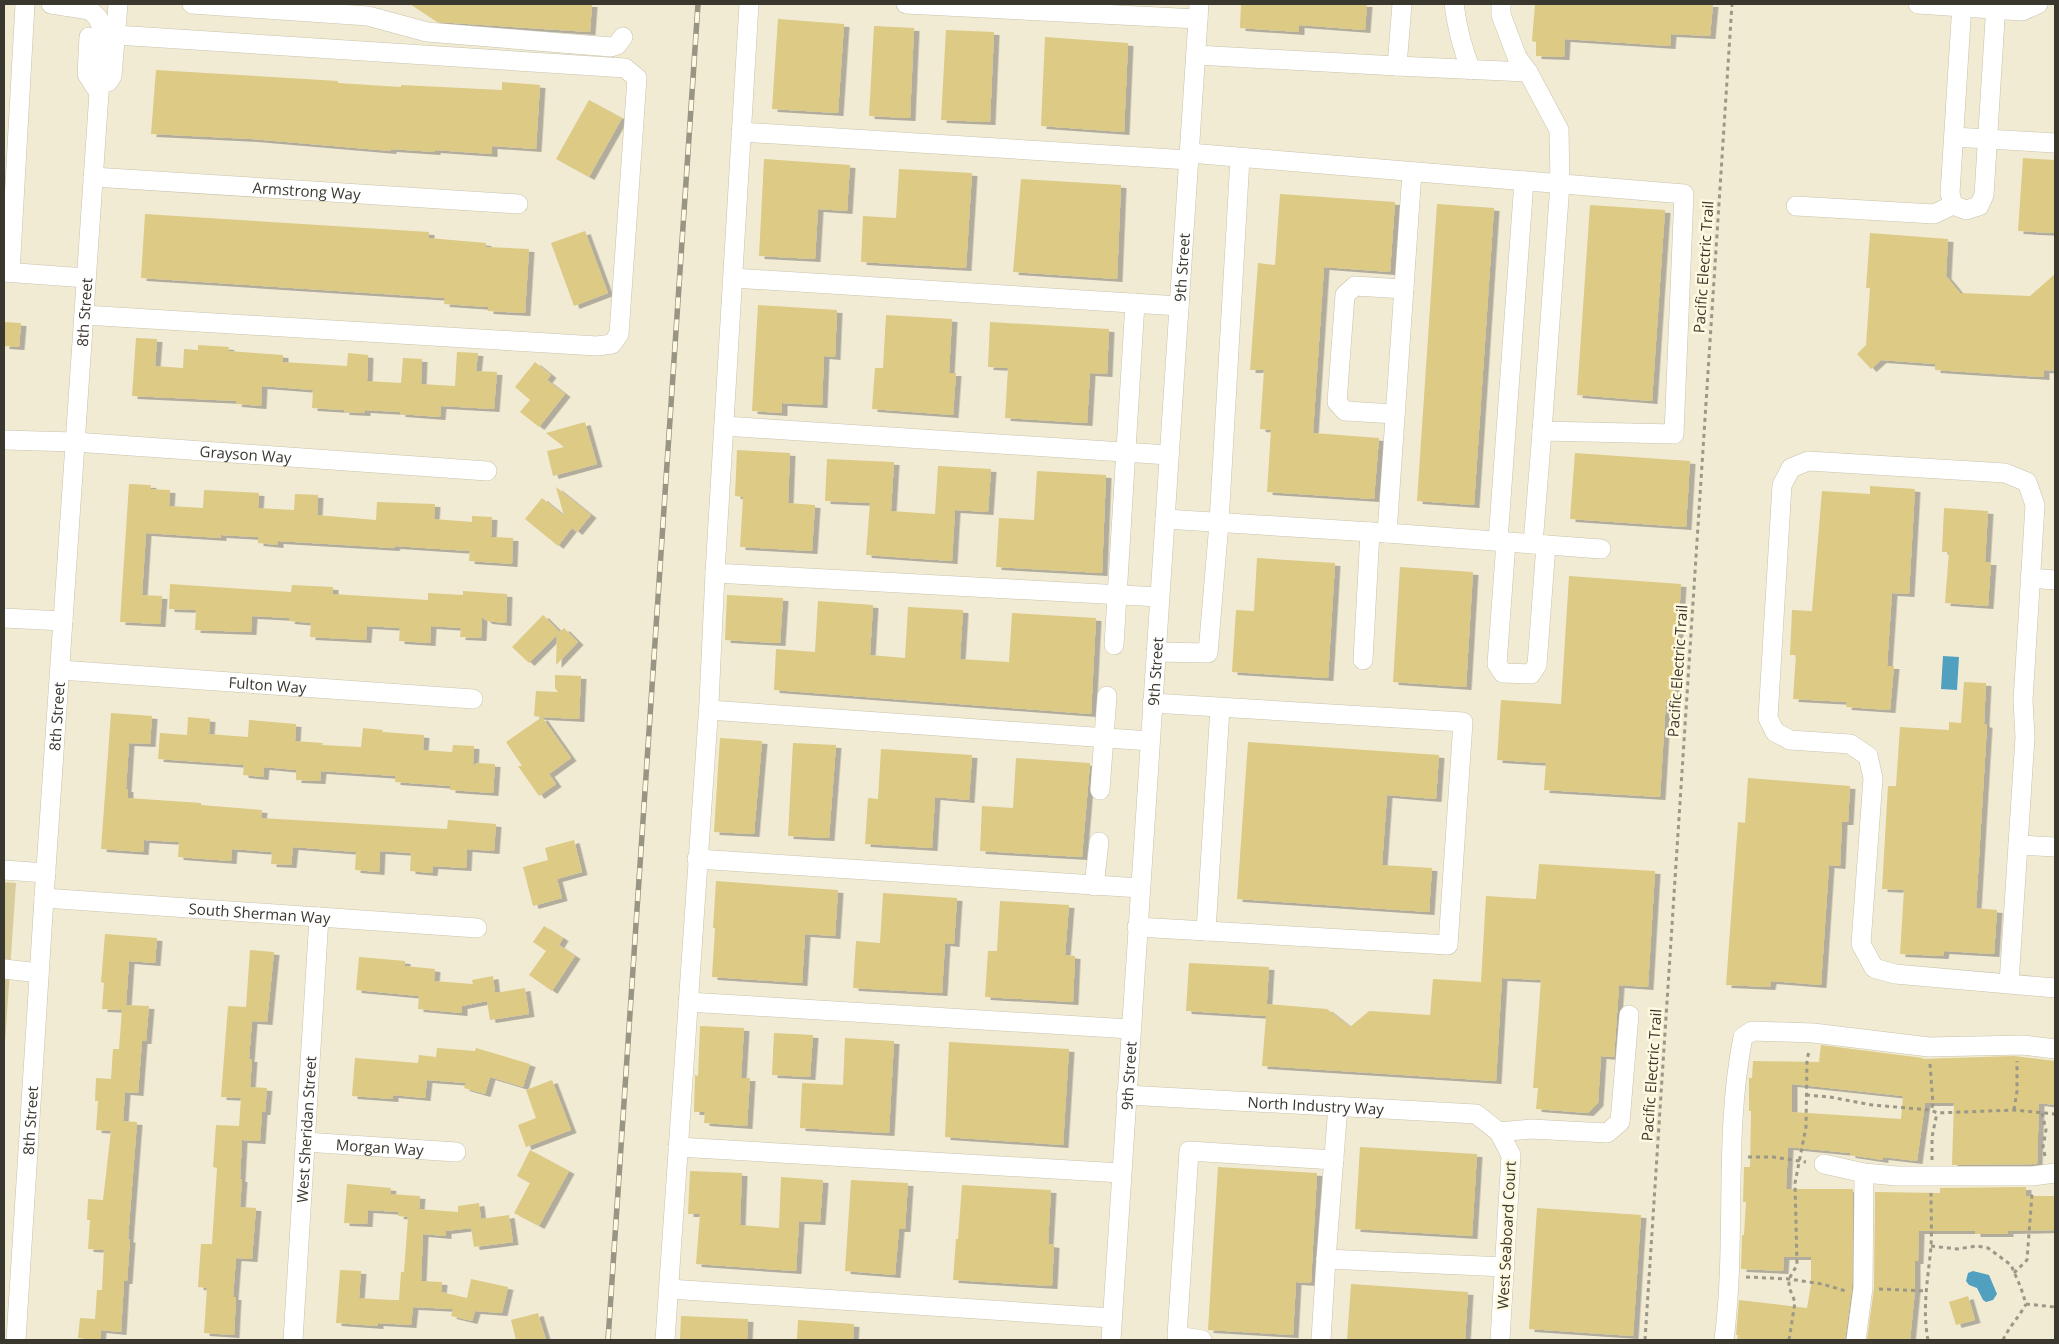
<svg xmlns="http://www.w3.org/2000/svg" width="2059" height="1344" viewBox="0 0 2059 1344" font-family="'Open Sans',sans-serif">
<defs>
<filter id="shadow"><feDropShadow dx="5.5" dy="3" stdDeviation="0" flood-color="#0004"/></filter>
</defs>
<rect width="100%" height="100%" fill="#f1ebd3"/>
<polygon fill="#d9cc9c" points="4,882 16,883 4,1057"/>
<g fill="#51a0bf">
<polygon points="1943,656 1959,657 1957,690 1941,689"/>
<polygon points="1973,1271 1989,1275 1997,1294 1993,1300 1986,1302 1983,1300 1977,1288 1969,1285 1966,1281 1968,1273"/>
</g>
<g fill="#dcca85" fill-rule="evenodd" filter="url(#shadow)">
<polygon points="410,4 592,4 590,32 437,22"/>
<polygon points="1241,4 1367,4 1365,30 1299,25 1299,32 1240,28"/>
<polygon points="1535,4 1713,4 1710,36 1671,34 1670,46 1565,39 1564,57 1536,56 1536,42 1532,41"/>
<polygon points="778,19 844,24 838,113 772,109"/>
<polygon points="874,26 914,28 910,118 869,116"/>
<polygon points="946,30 994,32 990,122 941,120"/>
<polygon points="1045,37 1128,43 1124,132 1041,126"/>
<polygon points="156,70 338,81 338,83 401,87 401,85 502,90 502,82 540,85 536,149 492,146 492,154 435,150 435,152 391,149 391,151 252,139 151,134"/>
<polygon points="589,100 622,118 589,177 556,159"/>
<polygon points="2023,158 2055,160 2055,233 2018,231"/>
<polygon points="764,159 850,165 847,211 818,209 815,259 759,256"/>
<polygon points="899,169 972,173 966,268 861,262 863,216 896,218"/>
<polygon points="1021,179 1121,185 1117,279 1013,272"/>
<polygon points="1280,194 1395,202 1390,272 1324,267 1313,433 1379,438 1374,499 1267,492 1271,430 1260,429 1264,370 1250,370 1258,263 1275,265"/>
<polygon points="1437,204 1494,208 1474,505 1417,501"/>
<polygon points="1590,205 1665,210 1652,401 1577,395"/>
<polygon points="145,214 429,232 429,238 486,243 486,247 529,249 525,313 488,311 488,307 444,304 445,298 141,278"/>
<polygon points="585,231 608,293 574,306 551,243"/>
<polygon points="1870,233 1948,239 1946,276 1960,293 2030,296 2055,274 2055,371 2044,370 2044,377 1980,373 1935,370 1935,364 1881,360 1871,369 1857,354 1866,345 1870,288 1866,288"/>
<polygon points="758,305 837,310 835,357 824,356 822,405 782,403 782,413 752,411"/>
<polygon points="886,315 952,319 949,373 956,373 953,415 872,409 875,368 883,368"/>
<polygon points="4,322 21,323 19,347 4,346"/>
<polygon points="990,322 1109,329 1107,374 1090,373 1087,423 1005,418 1008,368 988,367"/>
<polygon points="136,338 157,339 155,366 183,368 184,349 198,350 198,345 229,347 228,351 283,355 283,362 347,366 348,353 368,355 367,381 401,383 403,358 422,359 421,384 455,386 457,352 478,353 476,371 497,372 494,409 441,406 440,417 400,414 400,412 365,410 365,413 344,412 344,410 312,408 313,390 262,386 261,406 236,404 237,401 132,396"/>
<polygon points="535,362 551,375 547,380 565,394 539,427 520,412 530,400 515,387"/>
<polygon points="585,422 597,464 553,476 547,451 564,447 546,433"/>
<polygon points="737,450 790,453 788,503 815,505 812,551 740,547 743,497 735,496"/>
<polygon points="1575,453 1690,461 1686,527 1570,519"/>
<polygon points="827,459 894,462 891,511 935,514 938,466 991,469 988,512 955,510 952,561 866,555 870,503 825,501"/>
<polygon points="1037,471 1106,475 1102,573 996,567 999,518 1034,520"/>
<polygon points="129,484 151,485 150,489 170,490 169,506 203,508 204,490 259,493 258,508 294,510 295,494 318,495 317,515 376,520 377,502 435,504 434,519 472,522 472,516 492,517 491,537 513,538 512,564 469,561 470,551 395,546 394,548 278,541 278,545 258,543 258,537 221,535 221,538 146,533 142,595 162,596 160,624 120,622"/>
<polygon points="1870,486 1915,489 1909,594 1892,593 1887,666 1894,666 1890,710 1846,707 1847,702 1793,699 1796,655 1790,655 1792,610 1812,611 1822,491 1870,494"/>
<polygon points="556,487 591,515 577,532 572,528 558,546 525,519 542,498 564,516"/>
<polygon points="1944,508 1988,511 1985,562 1991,562 1988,606 1945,603 1949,552 1942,552"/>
<polygon points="1257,558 1335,563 1328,678 1232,672 1236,610 1254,611"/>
<polygon points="1400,567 1473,572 1466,687 1393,682"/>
<polygon points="1569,576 1681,584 1674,700 1666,699 1660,797 1544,790 1546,763 1497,760 1501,700 1561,704"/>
<polygon points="170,584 291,592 292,585 333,587 333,594 428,600 428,593 463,595 463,591 507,594 506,623 487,621 482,617 481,638 460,637 461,628 431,626 430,643 399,641 400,628 367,626 366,640 310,637 311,623 289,621 290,618 252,616 251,632 195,630 196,610 169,609"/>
<polygon points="727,595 783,598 780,643 725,640"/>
<polygon points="818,601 873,605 870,655 905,658 908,607 963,610 960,659 1009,662 1012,613 1096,618 1091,714 774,690 776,649 815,652"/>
<polygon points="543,615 560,632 529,663 512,647"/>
<polygon points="564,628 578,642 556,665 557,635"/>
<polygon points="555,675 581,676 579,719 542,717 571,758 549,774 556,784 539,796 518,766 522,766 506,742 542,717 534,716 536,691 558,692 555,688"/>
<polygon points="1964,682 1986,683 1984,724 1987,725 1976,908 1997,910 1994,954 1944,951 1943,956 1900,954 1904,890 1882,889 1888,786 1896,786 1900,727 1949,730 1949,722 1961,723"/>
<polygon points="111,713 152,716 150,744 129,743 126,789 128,789 128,798 201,803 201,805 262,810 261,818 447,829 448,820 496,824 494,851 467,849 466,868 433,866 432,873 410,871 411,853 380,851 379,872 355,870 356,852 331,850 293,847 291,865 271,864 272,852 232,849 231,861 178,857 179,842 144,840 143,852 101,849"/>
<polygon points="188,717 210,719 209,734 248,737 249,720 296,724 295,741 323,743 322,745 361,747 363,728 383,730 382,732 424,735 423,750 452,752 453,745 474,746 473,766 477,763 495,764 493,793 450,790 450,786 395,782 395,776 321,771 320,781 296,780 296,770 264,767 263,777 243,775 244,765 158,759 160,733 187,735"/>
<polygon points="720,738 762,741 754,834 714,832"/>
<polygon points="1248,742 1439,755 1436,799 1387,795 1382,865 1432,868 1429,912 1237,899"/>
<polygon points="793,743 836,745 829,838 788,836"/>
<polygon points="881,749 972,755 969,800 935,797 932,848 865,844 868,798 878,799"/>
<polygon points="1016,758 1090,763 1082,857 980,851 982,806 1013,808"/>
<polygon points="1748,778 1850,786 1848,822 1842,822 1840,866 1829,865 1821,985 1771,981 1770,987 1726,985 1738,822 1745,823"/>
<polygon points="574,840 582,872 557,879 562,898 533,906 523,867 548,860 545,848"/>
<polygon points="1539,864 1655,871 1648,987 1619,985 1614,1057 1601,1056 1598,1103 1588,1113 1536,1109 1538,1088 1533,1088 1541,980 1502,978 1496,1081 1262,1066 1267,1004 1327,1009 1350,1027 1369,1011 1430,1015 1433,979 1481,982 1486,896 1536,899"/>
<polygon points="716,881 838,890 835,936 805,934 802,983 712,977 715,928 713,928"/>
<polygon points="883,893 957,898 954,944 945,943 942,993 853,988 856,941 880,943"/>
<polygon points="1000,901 1069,905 1065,955 1075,956 1073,1002 985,997 988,951 997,951"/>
<polygon points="544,926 563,938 559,945 575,956 552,991 529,975 546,951 533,942"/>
<polygon points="105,934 157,938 155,963 129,961 126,1005 149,1006 146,1041 142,1041 138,1093 125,1092 123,1121 137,1122 128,1239 130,1240 127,1281 124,1281 121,1332 101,1330 100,1340 78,1338 80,1318 95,1319 97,1290 102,1290 104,1250 88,1249 90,1220 87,1220 88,1199 103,1200 111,1131 96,1130 98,1101 95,1101 96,1078 111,1079 113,1049 119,1049 122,1010 102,1009 104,983 101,982"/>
<polygon points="250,950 274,952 267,1022 252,1021 249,1059 252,1059 250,1087 267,1088 265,1112 262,1112 260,1141 242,1140 240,1179 242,1179 240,1207 256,1208 252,1259 236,1258 233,1297 236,1297 234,1335 204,1333 207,1288 198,1287 201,1244 212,1244 217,1168 213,1167 216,1125 239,1126 241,1098 221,1097 228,1006 246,1007"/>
<polygon points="359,957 405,961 405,966 435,969 434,981 473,984 472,980 493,976 495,993 525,988 529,1014 490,1020 487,1001 462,1006 462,1013 418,1009 419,996 356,990"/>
<polygon points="1189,963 1269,967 1266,1016 1186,1011"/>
<polygon points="700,1026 744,1028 741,1078 750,1078 747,1126 704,1123 705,1112 694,1112 695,1075 698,1076"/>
<polygon points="774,1033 813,1035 810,1077 772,1075"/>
<polygon points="845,1038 894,1041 889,1133 800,1128 802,1083 843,1085"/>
<polygon points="949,1042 1069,1049 1063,1145 945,1137"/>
<path d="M1821,1045L1923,1058L1922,1059L2014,1056L2055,1061V1105L2039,1103L2037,1164L1952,1165L1954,1103H1925L1917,1161L1883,1157V1160L1850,1155V1153L1788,1147L1786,1189H1853L1852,1287L1845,1340H1737L1738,1335H1736L1739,1300L1807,1308L1811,1285V1257H1784L1783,1271L1741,1269L1742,1235H1744L1746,1202H1743L1744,1167H1750L1751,1111H1749V1078H1752L1753,1061L1819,1062ZM1792,1084L1903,1096L1901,1119L1792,1112Z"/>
<polygon points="437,1048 475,1051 476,1048 530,1064 523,1087 490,1077 485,1094 464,1088 466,1083 427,1080 425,1098 393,1095 393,1099 352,1096 355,1058 418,1063 419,1055 436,1057"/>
<polygon points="552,1080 571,1130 526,1147 518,1125 536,1118 526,1090"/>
<polygon points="1360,1147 1477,1154 1472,1236 1355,1229"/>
<polygon points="530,1150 569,1171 539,1226 514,1213 530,1183 517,1176"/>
<polygon points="1218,1167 1317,1173 1311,1283 1296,1282 1293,1335 1208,1330"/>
<polygon points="690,1171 742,1173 740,1225 779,1228 781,1177 823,1180 820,1222 799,1221 796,1271 696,1264 700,1214 688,1214"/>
<polygon points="851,1180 908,1183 905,1229 899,1229 895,1275 845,1271"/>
<polygon points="347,1184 391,1188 390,1194 420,1196 419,1209 458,1212 458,1206 479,1203 481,1219 509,1215 513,1242 474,1247 471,1228 446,1231 446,1236 423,1234 421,1281 442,1282 441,1292 467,1298 471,1279 508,1287 502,1313 475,1311 472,1321 451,1316 453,1309 413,1307 411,1325 378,1323 378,1326 336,1323 340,1270 361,1271 359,1298 391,1300 399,1300 401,1272 404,1272 408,1217 398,1216 399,1212 368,1210 367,1224 344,1223"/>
<polygon points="962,1185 1051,1190 1048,1244 1054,1245 1052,1286 953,1280 956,1239 958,1239"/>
<polygon points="2026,1187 2026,1196 2055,1196 2055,1230 2008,1231 2008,1234 1975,1234 1975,1231 1919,1231 1918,1261 1915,1261 1915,1290 1910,1340 1867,1340 1874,1288 1875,1192 1940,1193 1940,1188"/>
<polygon points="1537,1208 1641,1215 1633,1336 1529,1329"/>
<polygon points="1351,1284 1468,1292 1465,1340 1347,1340"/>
<polygon points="1968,1296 1975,1320 1956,1325 1949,1302"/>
<polygon points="538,1313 546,1340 516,1340 511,1320"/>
<polygon points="681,1316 748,1319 747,1340 680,1340"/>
<polygon points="798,1320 854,1324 853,1340 797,1340"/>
</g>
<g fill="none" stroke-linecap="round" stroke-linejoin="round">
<g stroke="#c8c2ab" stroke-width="20">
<g id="minor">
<polyline points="192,4 368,16 427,32 611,47 617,45 623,37"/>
<polyline points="749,4 715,573 1159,597"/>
<polyline points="906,4 1198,19"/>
<path d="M1454,4C1457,27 1462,48 1471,70"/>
<polyline points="1501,4 1501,15 1517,57 1528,72 1559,130 1560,184 1542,431"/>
<polyline points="1918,4 2022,11 2038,4"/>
<polyline points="1962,4 1950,193 1953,205 1966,210 1979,206 1984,195 1996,4"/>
<polyline points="89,37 87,74 99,93"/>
<polyline points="1196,55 1397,66 1402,4"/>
<polyline points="1397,66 1528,72"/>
<polyline points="108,82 112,76 118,4"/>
<polyline points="741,132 1189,160"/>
<polyline points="1954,137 2055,143"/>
<polyline points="1189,153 1684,194 1674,434 1542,431 1533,544"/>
<path id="s1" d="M93,177L518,204"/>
<polyline points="1796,206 1934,214 1953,205"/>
<polyline points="4,272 86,278"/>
<polyline points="10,273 25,4"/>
<polyline points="733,278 1179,306"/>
<polyline points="84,315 597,346 612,344 619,334 637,78 625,68 116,35"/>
<polyline points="1395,414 1345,411 1337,402 1345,295 1355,286 1404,289"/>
<polyline points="724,426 1169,455"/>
<path id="s2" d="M4,440L75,442L487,471"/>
<polyline points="1165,519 1387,533 1412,172"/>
<polyline points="1387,533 1601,549"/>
<polyline points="1498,541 1524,181"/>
<polyline points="1506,542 1497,664 1503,673 1531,674 1537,665 1546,545"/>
<polyline points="2030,578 2055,580"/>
<polyline points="4,618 63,621"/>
<polyline points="1114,645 1135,303"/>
<polyline points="1156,652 1208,653 1219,523 1240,158"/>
<polyline points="1363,660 1370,532"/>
<path id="s3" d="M60,670L473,699"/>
<polyline points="709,710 1150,741"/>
<polyline points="1100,790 1107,696"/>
<polyline points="2018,845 2055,847"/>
<polyline points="697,859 1140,888"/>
<polyline points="4,870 46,873"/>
<polyline points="1094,886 1099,842"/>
<path id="s4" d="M44,898L477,928"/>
<polyline points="1137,927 1448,945 1463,722 1152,703"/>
<polyline points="1206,931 1220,708"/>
<polyline points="4,969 39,973"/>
<polyline points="2009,983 2025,737 2023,701 2035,505 2027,482 2005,473 1808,461 1791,468 1782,485 1768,718 1775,732 1790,740 1850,744 1868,756 1873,778 1861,944 1874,968 1895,974 2055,988"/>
<polyline points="688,1002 1130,1029"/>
<path id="s5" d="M1126,1095L1476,1114L1499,1132L1511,1155L1500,1340"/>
<polyline points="1338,1106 1326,1259 1505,1267"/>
<polyline points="1499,1132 1531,1129 1607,1133 1620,1122 1629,1015"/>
<path id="s6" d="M305,1142L456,1152"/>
<polyline points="678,1147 1121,1173"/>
<polyline points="1824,1164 1864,1173 1897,1176 2032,1176 2055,1173"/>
<polyline points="669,1289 1112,1318"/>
<path id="s7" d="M16,1340L44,898L99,93L102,29L98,18L90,10L51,4"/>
<path id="s8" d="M293,1340L319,917"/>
<polyline points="665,1340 709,703 715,573"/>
<path id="s9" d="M1111,1340L1199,4"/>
<polyline points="1202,1340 1177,1336 1189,1151 1334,1160"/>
<polyline points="1321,1340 1326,1259"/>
<path d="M1724,1340C1737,1240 1723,1137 1743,1037L1752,1031L1813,1033L1929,1047L2023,1045L2055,1049"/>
<polyline points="1856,1340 1863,1288 1864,1173"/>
</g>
</g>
<g stroke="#9c9887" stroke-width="3" stroke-dasharray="4 4" stroke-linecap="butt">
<polyline points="1930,1064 1933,1104 1931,1110"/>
<polyline points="1806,1095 1830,1097 1872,1105 1931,1110 1937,1113 2014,1110 2055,1114"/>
<polyline points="2014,1110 2017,1091 2017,1061"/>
<polyline points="2042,1113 2046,1130 2043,1147 2045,1156"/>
<polyline points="1748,1157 1773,1157 1806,1162"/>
<polyline points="1932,1160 1932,1137 1937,1113"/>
<polyline points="1931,1246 1957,1249 1977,1246 1988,1248 2011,1265 2021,1288 2026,1304 2055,1307"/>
<polyline points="2014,1273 2027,1260 2032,1194"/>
<polyline points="1746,1277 1789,1279 1822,1284 1846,1291"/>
<polyline points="1879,1289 1926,1291"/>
<polyline points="1645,1340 1732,4"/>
<polyline points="1789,1340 1795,1302 1789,1287 1789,1279 1797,1265 1795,1183 1806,1127 1807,1060 1809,1051"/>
<path d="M1928,1340C1922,1309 1928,1278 1931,1247C1932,1229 1931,1211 1931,1193"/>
<path d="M2003,1340C2009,1327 2019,1317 2026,1304"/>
</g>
<use href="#minor" stroke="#fff" stroke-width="19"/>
<g stroke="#999584" stroke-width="5.5">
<polyline id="rail" points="608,1340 698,4"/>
</g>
<use href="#rail" stroke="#fff9e0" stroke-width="4" stroke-dasharray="11" stroke-linecap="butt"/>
</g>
<g text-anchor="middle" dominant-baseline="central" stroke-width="5" stroke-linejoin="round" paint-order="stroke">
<g font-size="15" fill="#3a372e" stroke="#fff9e0">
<text stroke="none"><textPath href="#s1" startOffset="214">Armstrong Way</textPath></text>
<text transform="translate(1703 267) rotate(-86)">Pacific Electric Trail</text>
<text stroke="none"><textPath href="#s9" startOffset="1075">9th Street</textPath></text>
<text stroke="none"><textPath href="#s7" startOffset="1030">8th Street</textPath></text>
<text stroke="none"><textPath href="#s2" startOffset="242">Grayson Way</textPath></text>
<text transform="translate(1677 671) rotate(-86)">Pacific Electric Trail</text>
<text stroke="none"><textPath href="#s9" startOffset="670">9th Street</textPath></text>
<text stroke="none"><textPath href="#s3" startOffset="208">Fulton Way</textPath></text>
<text stroke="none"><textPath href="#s7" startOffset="625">8th Street</textPath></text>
<text stroke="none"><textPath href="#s4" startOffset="216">South Sherman Way</textPath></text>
<text transform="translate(1651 1075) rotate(-86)">Pacific Electric Trail</text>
<text stroke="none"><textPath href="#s9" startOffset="265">9th Street</textPath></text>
<text stroke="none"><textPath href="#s5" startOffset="190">North Industry Way</textPath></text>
<text stroke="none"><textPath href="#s7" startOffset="220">8th Street</textPath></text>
<text stroke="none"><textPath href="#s8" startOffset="211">West Sheridan Street</textPath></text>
<text stroke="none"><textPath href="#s6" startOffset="75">Morgan Way</textPath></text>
<text transform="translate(1506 1235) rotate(-87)">West Seaboard Court</text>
</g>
</g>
<rect width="2059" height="1344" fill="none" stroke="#3a372e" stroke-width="10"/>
</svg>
